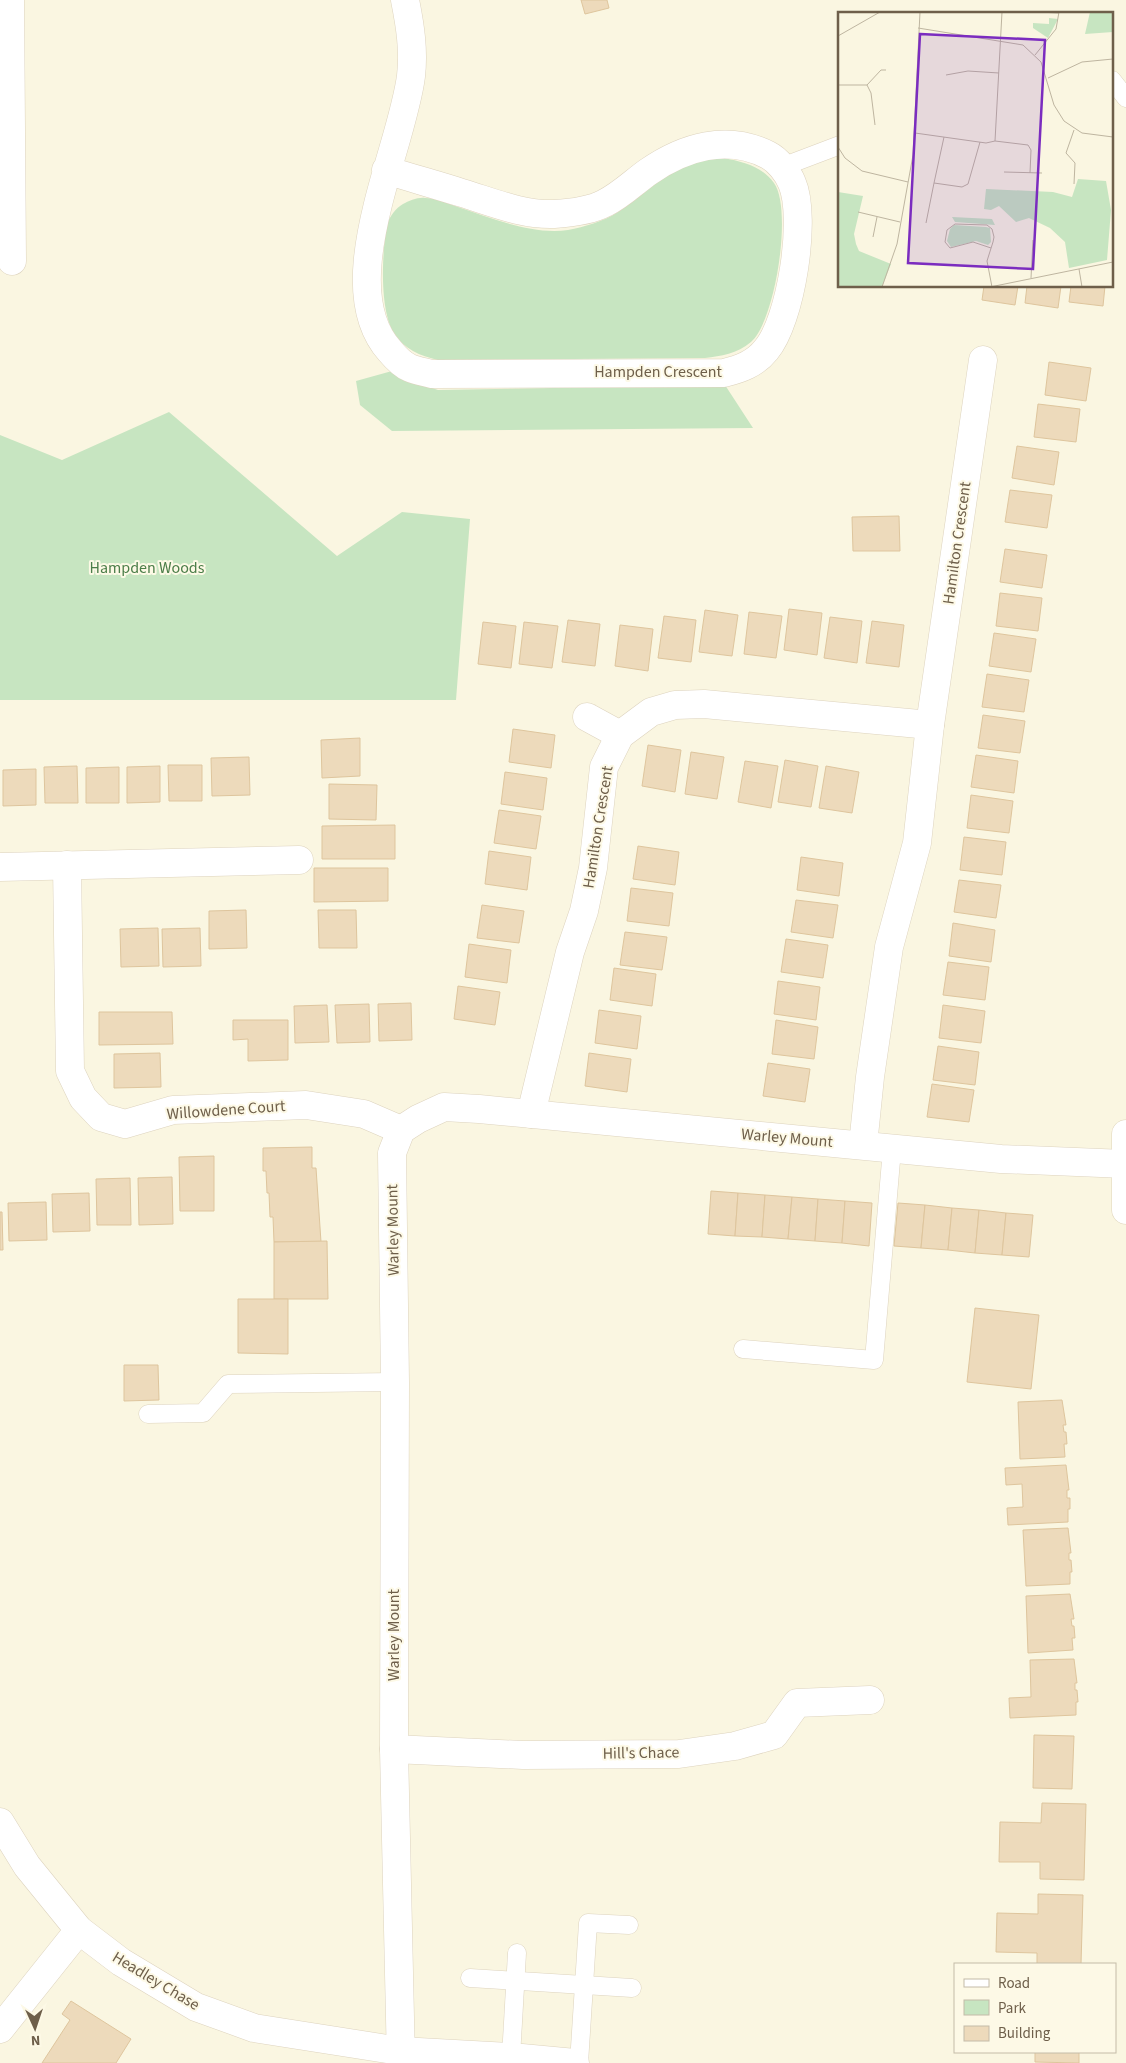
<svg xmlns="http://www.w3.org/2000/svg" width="1126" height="2063" viewBox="0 0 1126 2063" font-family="'Source Sans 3',sans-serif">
<rect width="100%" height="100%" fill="#faf6e1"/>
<g fill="#c7e5c1">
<path d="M724,158C743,162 762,166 774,183C793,209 775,322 751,342C737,354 721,356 705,358L438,360C420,356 404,349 394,333C379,310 382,251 387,225C389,217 396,208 403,204C409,201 418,197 425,198C435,198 447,203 458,207C492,218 531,235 568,230C584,227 605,221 618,212C646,194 671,165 705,159C711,158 718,158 724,158Z"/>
<polygon points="392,371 405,379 438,390 725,385 753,428 392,431 360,405 356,381"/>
<polygon points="169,412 337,556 402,512 470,519 456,700 0,700 0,435 62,460"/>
</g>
<g fill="#eddabb" stroke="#dec59d">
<polygon points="581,0 607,0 609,8 585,14"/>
<polygon points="984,286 1018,286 1015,305 982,300"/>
<polygon points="1027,286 1061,286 1058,308 1025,303"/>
<polygon points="1071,286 1105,286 1103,306 1069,302"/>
<polygon points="1049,362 1091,368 1086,401 1045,395"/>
<polygon points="1038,404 1080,409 1076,442 1034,437"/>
<polygon points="1017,446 1059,452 1054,485 1012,478"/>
<polygon points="1010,490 1052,495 1047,528 1005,522"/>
<polygon points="899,516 900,551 853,551 852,517"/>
<polygon points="1005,549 1047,555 1042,588 1000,582"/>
<polygon points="1000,593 1042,598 1038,631 996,626"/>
<polygon points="789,609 822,613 817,655 784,650"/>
<polygon points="705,610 738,615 732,656 699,652"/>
<polygon points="749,612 782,616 776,658 744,654"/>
<polygon points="664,616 696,620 691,662 658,658"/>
<polygon points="830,617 862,621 857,663 824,658"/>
<polygon points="568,620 600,624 595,666 562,662"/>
<polygon points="872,621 904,625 899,667 866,663"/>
<polygon points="483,622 516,626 511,668 478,664"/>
<polygon points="524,622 558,626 552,668 519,664"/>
<polygon points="620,625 653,629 648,671 615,666"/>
<polygon points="994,633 1036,639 1031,672 989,666"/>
<polygon points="987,674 1029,680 1024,712 982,707"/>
<polygon points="983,715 1025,721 1020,753 978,748"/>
<polygon points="513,729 555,735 551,768 509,762"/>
<polygon points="360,738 360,776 322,778 321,740"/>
<polygon points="648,745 681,750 675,792 642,786"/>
<polygon points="691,752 724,757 717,799 685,794"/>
<polygon points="976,755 1018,761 1014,793 971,787"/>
<polygon points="249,757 250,795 212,796 211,758"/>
<polygon points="785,760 818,766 811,807 778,802"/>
<polygon points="745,761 778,766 771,808 738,802"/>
<polygon points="168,765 202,765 202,801 169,801"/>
<polygon points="77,766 78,803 45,803 44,767"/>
<polygon points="160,766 160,802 127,803 127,767"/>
<polygon points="826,766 859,772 852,813 819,808"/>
<polygon points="119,767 119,803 86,803 86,768"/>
<polygon points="36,769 36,805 3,806 3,770"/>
<polygon points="505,772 547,778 543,810 501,804"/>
<polygon points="329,784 377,785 376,820 329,819"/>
<polygon points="971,795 1013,801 1009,833 967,828"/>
<polygon points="499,810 541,816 536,849 494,843"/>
<polygon points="395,825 395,859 322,859 322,826"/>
<polygon points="964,837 1006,842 1002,875 960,870"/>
<polygon points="638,846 679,852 675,885 633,879"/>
<polygon points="489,851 531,857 527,890 485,884"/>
<polygon points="801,857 843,863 839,896 797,890"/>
<polygon points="314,868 388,868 388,901 314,902"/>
<polygon points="959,880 1001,885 996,918 954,912"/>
<polygon points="631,888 673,893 669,926 627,921"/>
<polygon points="796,900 838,905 833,938 791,932"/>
<polygon points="482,905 524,911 519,943 477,938"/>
<polygon points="246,910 247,948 209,949 209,911"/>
<polygon points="318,910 356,910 357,948 319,948"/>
<polygon points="953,923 995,930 991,962 949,956"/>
<polygon points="158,928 159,966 121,967 120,929"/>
<polygon points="200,928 201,966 163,967 162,929"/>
<polygon points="625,932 667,937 662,970 620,965"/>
<polygon points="786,939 828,945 823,978 781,972"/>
<polygon points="469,944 511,950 507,983 465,977"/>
<polygon points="948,962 989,967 985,1000 943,995"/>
<polygon points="614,968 656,974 652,1006 610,1000"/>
<polygon points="778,981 820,987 816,1020 774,1014"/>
<polygon points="458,986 500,992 495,1025 454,1019"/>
<polygon points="411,1003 412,1040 379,1041 378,1004"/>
<polygon points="369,1004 370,1042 337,1043 335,1005"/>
<polygon points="327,1005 329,1042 295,1043 294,1006"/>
<polygon points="943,1005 985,1011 981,1043 939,1038"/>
<polygon points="599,1010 641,1016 637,1049 595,1043"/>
<polygon points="99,1012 172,1012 173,1044 99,1045"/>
<polygon points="233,1020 288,1020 288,1060 248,1061 248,1039 233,1040"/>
<polygon points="776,1020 818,1027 814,1059 772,1054"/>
<polygon points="938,1046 979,1052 975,1085 933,1080"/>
<polygon points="160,1053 161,1087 114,1088 114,1054"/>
<polygon points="589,1053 631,1059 627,1092 585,1086"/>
<polygon points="768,1063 810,1069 805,1102 763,1096"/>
<polygon points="932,1084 974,1090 969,1122 927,1117"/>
<polygon points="312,1147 312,1168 316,1168 321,1242 274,1242 273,1217 270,1217 269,1193 267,1193 266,1171 263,1171 263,1148"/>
<polygon points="214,1156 214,1211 180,1211 179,1157"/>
<polygon points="172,1177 173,1224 139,1225 138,1178"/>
<polygon points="130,1178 131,1225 97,1225 96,1179"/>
<polygon points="711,1191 738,1193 735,1236 708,1234"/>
<polygon points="89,1193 90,1231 53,1232 52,1194"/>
<polygon points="738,1193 765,1195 762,1237 735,1236"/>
<polygon points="765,1195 792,1197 788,1239 762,1237"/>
<polygon points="792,1197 818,1199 815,1241 788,1239"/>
<polygon points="818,1199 845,1201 842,1243 815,1241"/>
<polygon points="845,1201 872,1203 869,1246 842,1243"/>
<polygon points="46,1202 47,1240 9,1241 8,1203"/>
<polygon points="898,1203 925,1205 921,1248 894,1246"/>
<polygon points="925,1205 952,1208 948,1250 921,1248"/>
<polygon points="952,1208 979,1210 975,1253 948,1250"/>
<polygon points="979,1210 1006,1213 1002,1255 975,1253"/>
<polygon points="0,1212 2,1212 3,1250 0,1250"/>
<polygon points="1006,1213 1033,1215 1029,1257 1002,1255"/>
<polygon points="327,1241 328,1299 274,1299 274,1242"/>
<polygon points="238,1299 288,1299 288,1354 238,1353"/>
<polygon points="975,1308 1039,1315 1031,1389 967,1382"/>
<polygon points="124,1365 158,1365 159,1400 124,1401"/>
<polygon points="1062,1400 1066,1425 1063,1425 1064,1432 1066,1432 1067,1444 1064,1444 1065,1457 1020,1459 1018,1402"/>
<polygon points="1066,1465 1069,1490 1067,1490 1067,1498 1070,1498 1070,1509 1068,1509 1068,1522 1008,1525 1007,1508 1023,1507 1022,1484 1006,1485 1005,1468"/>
<polygon points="1068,1528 1071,1553 1069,1553 1069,1560 1071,1560 1072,1572 1070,1572 1070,1584 1026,1586 1023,1530"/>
<polygon points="1070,1594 1074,1619 1071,1619 1072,1626 1074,1626 1075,1638 1072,1638 1073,1650 1028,1653 1026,1596"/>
<polygon points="1074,1659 1077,1683 1075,1683 1075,1690 1077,1690 1078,1702 1076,1702 1076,1715 1010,1718 1009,1698 1031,1697 1030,1660"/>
<polygon points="1034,1735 1074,1736 1072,1789 1033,1788"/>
<polygon points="1042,1803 1086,1804 1084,1880 1040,1879 1040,1862 999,1862 1000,1822 1041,1823"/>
<polygon points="1038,1894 1083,1895 1081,1964 1037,1964 1037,1953 996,1952 997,1913 1038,1914"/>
<polygon points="71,2001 131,2039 116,2063 42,2063 70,2020 62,2014"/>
<polygon points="1035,2052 1079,2052 1079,2063 1035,2062"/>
</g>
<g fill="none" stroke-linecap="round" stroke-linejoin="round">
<g stroke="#ddd3be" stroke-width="19">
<g id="service">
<polyline points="1112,80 1126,98"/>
<polyline points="782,167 840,145"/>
<polyline points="743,1349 874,1360 892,1149"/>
<polyline points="148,1414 203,1413 228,1384 395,1382"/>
<polyline points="470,1978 632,1988"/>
<polyline points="511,2057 517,1953"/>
<polyline points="579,2063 588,1923 629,1925"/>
</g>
</g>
<g stroke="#ddd3be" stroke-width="29">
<g id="minor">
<polyline points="10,0 12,261"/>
<path d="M386,170C411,178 437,185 462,193C492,202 522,215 554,214C571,213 590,211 605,203C621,195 634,182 648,172C684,147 727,134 768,155C778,160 788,173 792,183C807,218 791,321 766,350C755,364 740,369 724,373L432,374C425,372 417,371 410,368C403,365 395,357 390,351C331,286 402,150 411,76C414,50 410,25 405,0"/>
<polyline points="587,717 620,735"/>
<polyline points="930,725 983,360"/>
<polyline points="67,865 70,1071 83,1098 101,1117 125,1124 173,1110 306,1105 364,1114 401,1130"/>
<polyline points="0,867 299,860"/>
<polyline points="531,1114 570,952 584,911 593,868 604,767 620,735 651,712 675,705 704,704 930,725 917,843 889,947 870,1077 863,1145"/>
<polyline points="394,1749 523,1755 679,1754 735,1746 774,1735 797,1703 870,1700"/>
<polyline points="0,1822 27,1866 79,1930 121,1962 196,2007 254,2028 400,2051 511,2057 575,2063"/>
<polyline points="0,2029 79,1930"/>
<polyline points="401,2063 394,1749 395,1382 392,1153 401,1130 418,1119 444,1107 479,1109 1001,1159 1125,1164"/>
</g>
</g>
<g stroke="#ded3b9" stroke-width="29">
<polyline id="secondary" points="1126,1134 1126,1210"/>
</g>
<use href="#service" stroke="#fff" stroke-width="18"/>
<use href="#minor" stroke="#fff" stroke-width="28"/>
<use href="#secondary" stroke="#fff" stroke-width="28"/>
</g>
<g text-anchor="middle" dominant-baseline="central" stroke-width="4" stroke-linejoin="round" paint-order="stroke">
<g font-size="16" fill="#6e5f4a" stroke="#fdf9e6">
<text x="658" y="372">Hampden Crescent</text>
<text transform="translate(957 543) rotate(-82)">Hamilton Crescent</text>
<text transform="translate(598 827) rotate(-81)">Hamilton Crescent</text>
<text transform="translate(226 1110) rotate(-4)">Willowdene Court</text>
<text transform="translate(787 1138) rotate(5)">Warley Mount</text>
<text transform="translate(393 1230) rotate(-91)">Warley Mount</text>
<text transform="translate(394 1635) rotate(-90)">Warley Mount</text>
<text transform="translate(641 1753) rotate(-1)">Hill's Chace</text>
<text transform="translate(156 1981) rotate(31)">Headley Chase</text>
</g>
<g font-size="16" fill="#4c7e49" stroke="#fdf9e6">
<text x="147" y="568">Hampden Woods</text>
</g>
</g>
<g transform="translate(838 12)">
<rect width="275" height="275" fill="#faf6e1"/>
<path d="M252,0H275V20L247,22ZM211,6L220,7L210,26L195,16V11L211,12ZM240,167L268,169L273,198L269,248L231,256L227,230L212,216L191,206L178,210L161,194L153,198L146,197L148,177L215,180L234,185ZM0,180L25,184L16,222L18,232L21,239L53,252L44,275H0ZM114,205L154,207L157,213L117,210ZM116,213L148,215L152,216L153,230L150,233L138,229L113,235L109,229L112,217Z" fill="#c7e5c1"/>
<path fill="none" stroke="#beb5a0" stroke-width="1" d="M200,0L221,1M80,16L185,33L203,50L216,93L226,109L244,121L275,125M0,24L42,0M197,43L218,17L221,0M108,63L130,59L161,61M210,66L244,50L275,47M0,73H29L33,81L37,113M29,73L43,58H48M236,118L228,141L237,151L236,172M77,121L148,131L157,129L164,0M106,125L96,171L124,175L130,172L142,130M157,129L190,133L193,138L192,161M0,135L7,146L24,159L70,170M166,160L204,161M20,200L62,210M88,211L96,171M35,225L39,205M153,236L135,230L112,236L107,230L109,218L117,212L149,213L154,217L156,225L155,230L149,249L154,275M241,257L244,275M193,266L195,228M44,275L59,232L75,143L82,0M152,275L275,250"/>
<path fill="#7b2cbf" fill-opacity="0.15" stroke="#7b2cbf" stroke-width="2.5" d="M82,22L207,28L195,257L70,251Z"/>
<rect width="275" height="275" fill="none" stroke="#6e5f4a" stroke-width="2.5"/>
</g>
<rect x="954" y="1963" width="162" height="90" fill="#fdf9e6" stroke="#c4bba8"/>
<rect x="964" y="1979" width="25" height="8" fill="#ffffff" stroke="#c4bba8"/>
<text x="998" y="1988" font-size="15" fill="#6e5f4a">Road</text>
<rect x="964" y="2000" width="25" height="15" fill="#c7e5c1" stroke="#c4bba8"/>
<text x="998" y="2013" font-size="15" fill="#6e5f4a">Park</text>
<rect x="964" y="2026" width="25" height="15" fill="#eddabb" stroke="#c4bba8"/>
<text x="998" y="2038" font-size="15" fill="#6e5f4a">Building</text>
<g transform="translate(35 2028) rotate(177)" stroke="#fdf9e6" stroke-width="4" paint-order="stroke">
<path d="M0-4L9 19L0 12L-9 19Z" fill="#6e5f4a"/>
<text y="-8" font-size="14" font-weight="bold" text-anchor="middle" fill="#6e5f4a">N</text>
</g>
</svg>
